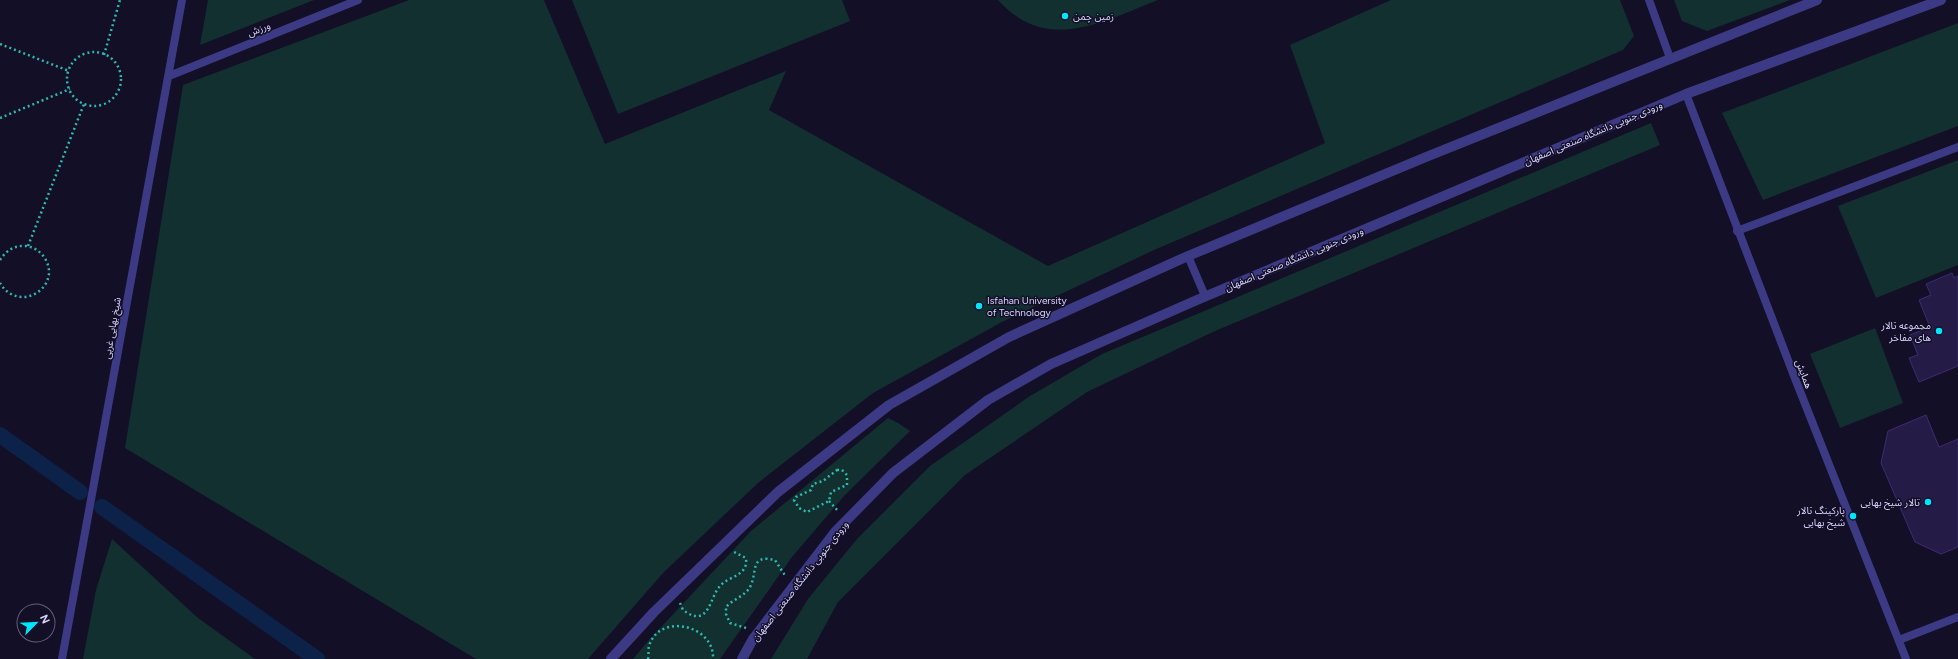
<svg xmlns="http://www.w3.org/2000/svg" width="1958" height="659" viewBox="0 0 1958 659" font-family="Figtree,'Noto Sans Arabic',sans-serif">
<rect width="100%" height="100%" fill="#130f26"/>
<g fill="#12302f">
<polygon points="208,0 314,0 200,45"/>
<polygon points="409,0 544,0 605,144 786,71 769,110 1048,266 1325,143 1290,45 1391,0 1620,0 1634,36 1623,50 1154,250 1002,322 873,393 758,483 663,573 588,659 476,659 125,448 183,85"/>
<polygon points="572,0 842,0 850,21 618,114"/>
<path d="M998,0H1158C1101,22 1047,54 998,0Z"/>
<polygon points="1674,0 1790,0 1707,31 1682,21"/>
<polygon points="1958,23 1958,126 1763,200 1722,113"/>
<polygon points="1651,123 1660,145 1215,331 1087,392 965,475 838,602 807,659 771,659 808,599 857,539 930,466 1030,396 1102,354"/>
<polygon points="1958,160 1958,265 1876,298 1838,206"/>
<polygon points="1875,328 1903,403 1840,428 1810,354"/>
<polygon points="888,418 898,423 910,431 845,495 792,557 720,659 633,659 648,641 751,531"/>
<polygon points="112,539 198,618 255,659 83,659 96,590"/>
</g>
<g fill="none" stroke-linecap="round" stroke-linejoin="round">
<g stroke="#0c2248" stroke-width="16">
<polyline points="0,435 80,492"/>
<polyline points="102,507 317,659"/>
</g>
</g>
<g fill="#241b47" stroke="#3b2d73">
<polygon points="1952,273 1954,278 1958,276 1958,366 1919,382 1909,358 1918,355 1910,335 1930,327 1919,300 1931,295 1926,284"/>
<polygon points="1926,415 1939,447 1958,439 1958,547 1941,554 1915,542 1881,463 1888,431"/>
</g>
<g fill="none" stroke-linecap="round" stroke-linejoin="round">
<g stroke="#2fb8b0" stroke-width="2.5" stroke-dasharray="2 3" stroke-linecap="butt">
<polyline points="0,44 69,71"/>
<circle cx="94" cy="79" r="27"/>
<polyline points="104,55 120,0"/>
<polyline points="0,118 70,89"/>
<polyline points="28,246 84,104"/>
<path d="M0,260C6,251 14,245 26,246C33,247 40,251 44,257C64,286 19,315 0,283"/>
<polygon points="837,470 842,470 847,475 847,485 831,492 829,501 807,512 799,508 794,500 796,497 811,490 813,484 823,481"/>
<polyline points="829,501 838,511"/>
<path d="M680,603L683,610C710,630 709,596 721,585C731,575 748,576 746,558L734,552"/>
<path d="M746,628L730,623L726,614V607C732,600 745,596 750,587C758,572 749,554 775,560L786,577"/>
<path d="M648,659C649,655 648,650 649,646C659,612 715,625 713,659"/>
</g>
<g stroke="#3d3a85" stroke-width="8">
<polyline points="1649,0 1670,58"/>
<polyline points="169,76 358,0"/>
<polyline points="1686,94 1796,381 1906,659"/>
<polyline points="1737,231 1958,147"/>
<polyline points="1188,256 1205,296"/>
<polyline points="1899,640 1958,617"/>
<polyline points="62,659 182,0"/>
</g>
<g stroke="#3d3a85" stroke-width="10">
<polyline points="611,659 654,612 778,492 889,405 1009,337 1188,256 1426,157 1817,0"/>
<polyline points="742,659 753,639 835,532 893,473 988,400 1051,364 1197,300 1686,94 1941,0"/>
</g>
</g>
<g fill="#00e5ff" stroke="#130f26" stroke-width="1.5">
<circle cx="1065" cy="16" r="4"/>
<circle cx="979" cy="306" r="4"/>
<circle cx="1939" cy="331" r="4"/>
<circle cx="1928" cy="502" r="4"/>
<circle cx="1853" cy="516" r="4"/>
</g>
<g text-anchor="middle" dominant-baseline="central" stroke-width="3" stroke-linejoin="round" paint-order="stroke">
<g font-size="10" fill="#d9d4ff" stroke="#130f26" text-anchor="end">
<text x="1073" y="16" text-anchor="start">زمین چمن</text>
<text x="987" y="300" text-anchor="start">Isfahan University<tspan x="987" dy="12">of Technology</tspan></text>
<text x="1931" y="325">مجموعه تالار<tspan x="1931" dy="12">های مفاخر</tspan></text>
<text x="1920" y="502">تالار شیخ بهایی</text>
<text x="1845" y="510">پارکینگ تالار<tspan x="1845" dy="12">شیخ بهایی</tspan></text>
</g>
<g font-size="10" fill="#d9d4ff" stroke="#130f26">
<text transform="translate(259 29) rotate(-22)">ورزش</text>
<text transform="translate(1593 133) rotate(-23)">ورودی جنوبی دانشگاه صنعتی اصفهان</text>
<text transform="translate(1294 259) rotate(-23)">ورودی جنوبی دانشگاه صنعتی اصفهان</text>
<text transform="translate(112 328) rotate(-80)">شیخ بهایی غربی</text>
<text transform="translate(1804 374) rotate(69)">همایش</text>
<text transform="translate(800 581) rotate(-52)">ورودی جنوبی دانشگاه صنعتی اصفهان</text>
</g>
</g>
<g transform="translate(36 623) rotate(66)"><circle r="19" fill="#130f26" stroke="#625e7d"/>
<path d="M0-3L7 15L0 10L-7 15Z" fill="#00e5ff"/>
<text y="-6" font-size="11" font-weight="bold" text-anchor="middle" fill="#d9d4ff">N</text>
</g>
</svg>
